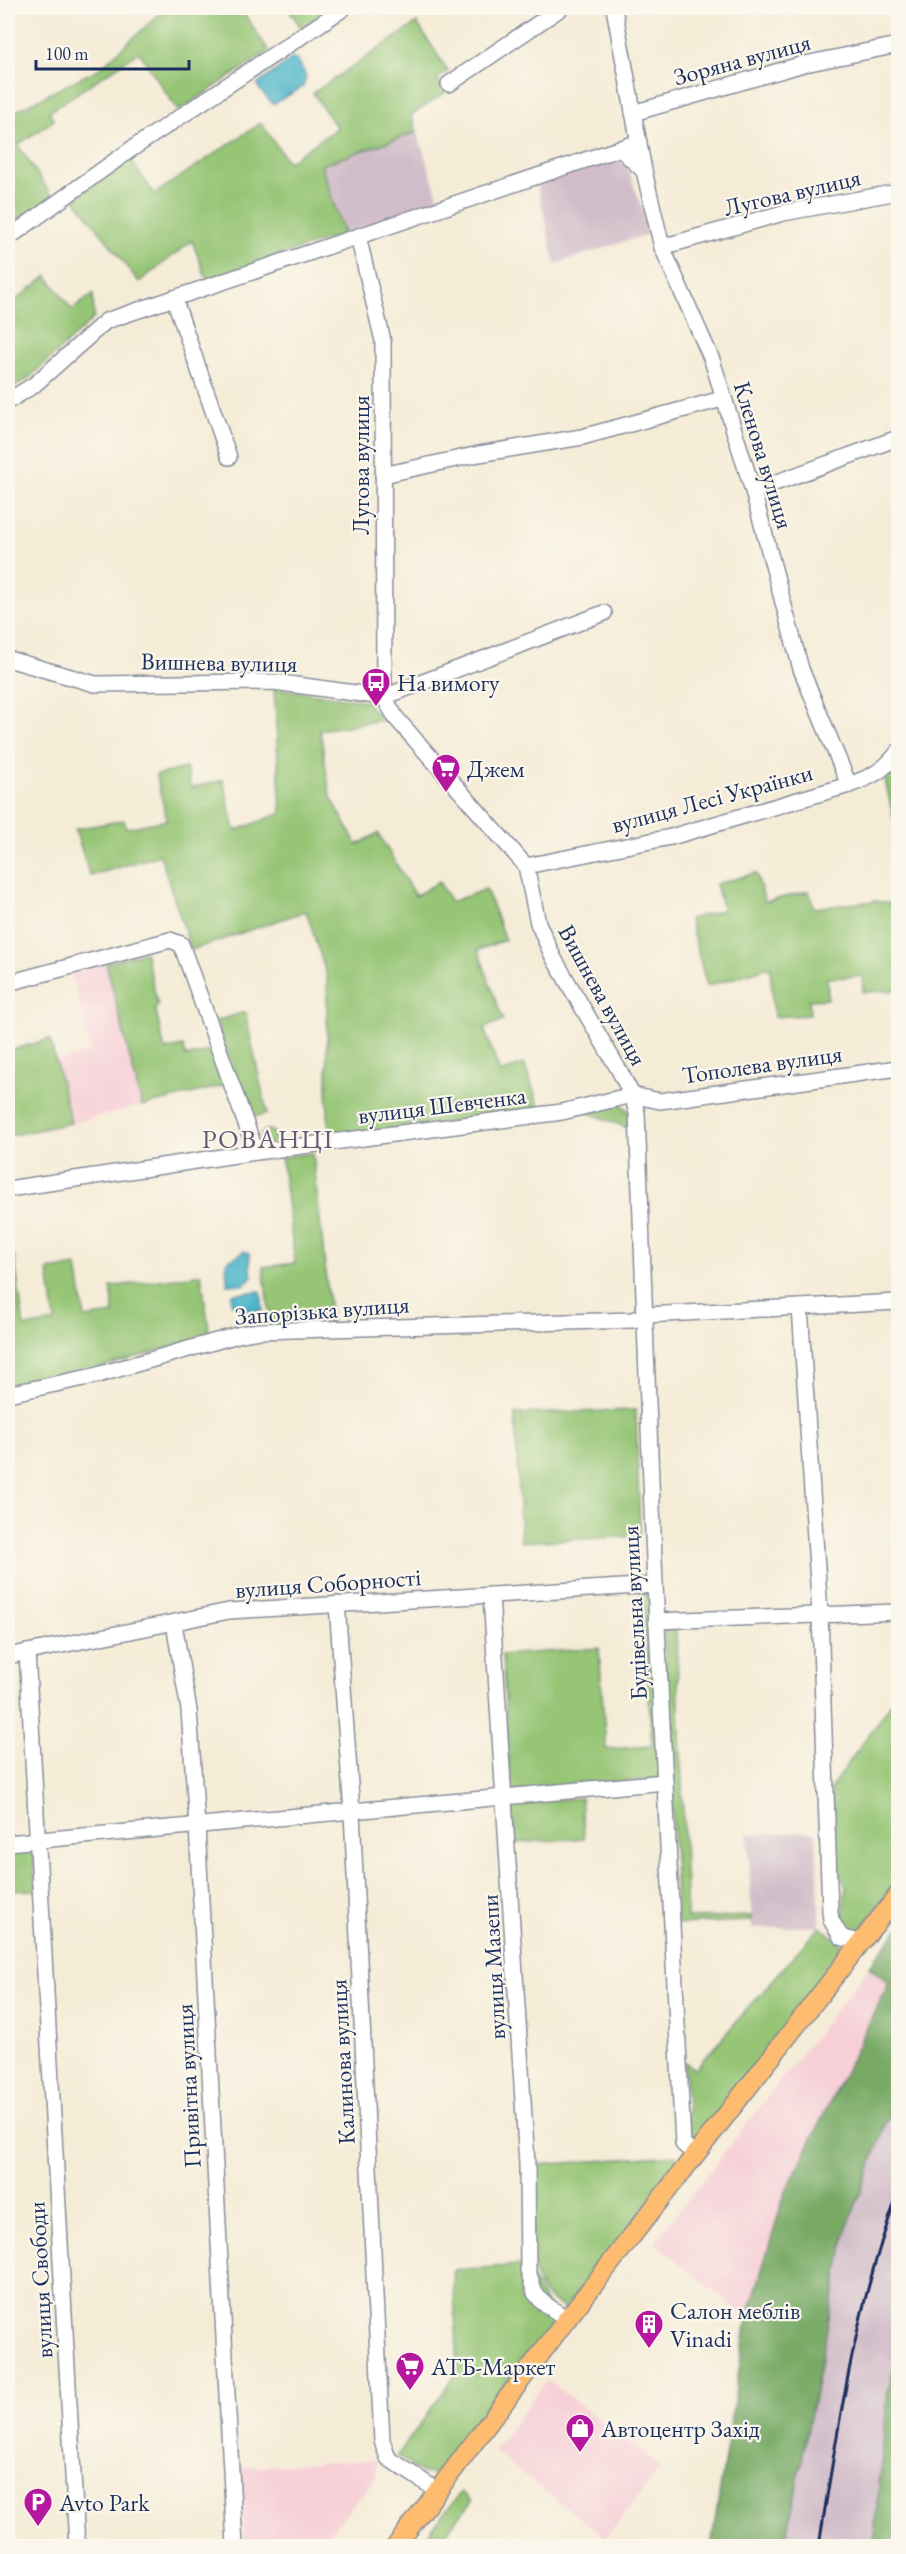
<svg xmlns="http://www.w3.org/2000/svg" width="906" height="2554" viewBox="0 0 906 2554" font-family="'EB Garamond',serif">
<rect width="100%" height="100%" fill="#fbf7ec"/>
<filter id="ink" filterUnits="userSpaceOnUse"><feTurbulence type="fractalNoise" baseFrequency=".0167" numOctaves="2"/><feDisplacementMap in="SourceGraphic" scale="12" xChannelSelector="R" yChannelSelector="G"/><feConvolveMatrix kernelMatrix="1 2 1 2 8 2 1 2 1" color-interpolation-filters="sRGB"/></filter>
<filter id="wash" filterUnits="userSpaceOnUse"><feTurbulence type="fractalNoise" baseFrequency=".008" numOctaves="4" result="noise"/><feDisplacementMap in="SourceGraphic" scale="24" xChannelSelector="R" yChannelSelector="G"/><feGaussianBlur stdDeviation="1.35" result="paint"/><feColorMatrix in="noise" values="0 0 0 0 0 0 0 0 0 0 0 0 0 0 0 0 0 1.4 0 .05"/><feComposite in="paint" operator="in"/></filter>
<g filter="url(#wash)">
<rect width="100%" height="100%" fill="#f5ecd7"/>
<g fill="#f6cfd7">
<polygon points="106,963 142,1106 71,1123 55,1061 91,1052 71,972"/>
<polygon points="869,1967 889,1983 785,2193 747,2318 654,2242"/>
<polygon points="547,2380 661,2467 606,2538 493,2451"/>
<polygon points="376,2460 376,2478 318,2546 244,2546 240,2467"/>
</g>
<g fill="#d1bdc9">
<polygon points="417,132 440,202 344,234 321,165"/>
<polygon points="617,159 627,166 651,233 555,264 537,184"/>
<polygon points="816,1832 820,1926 752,1929 748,1834"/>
<polygon points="898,2091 898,2349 888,2392 873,2546 785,2546 846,2231"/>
</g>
<g fill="#95c574" stroke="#587a69" stroke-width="1.5">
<polygon points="166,8 240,8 269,51 178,111 139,52 49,112 54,120 18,145 54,199 8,231 8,115 100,68"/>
<polygon points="288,8 334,8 302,29"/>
<polygon points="417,23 448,71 437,79 446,92 411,115 417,132 321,165 344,234 207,280 192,241 139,282 74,198 130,159 154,194 261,123 288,162 337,128 313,93"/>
<polygon points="47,276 72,310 93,294 94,318 29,378 8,391 8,306"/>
<polygon points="274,688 372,702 369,706 377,715 381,712 388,719 320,730 330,795 357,845 378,833 415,896 439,882 451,902 486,889 505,940 478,950 503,1020 484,1028 500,1073 524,1064 541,1111 329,1137 327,1089 327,976 306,911 191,950 160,855 90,876 75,829 124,820 126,828 167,820 156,775 186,768 191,788 223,780 235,831 281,813"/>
<polygon points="898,760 898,789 895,790 898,824 895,824 884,776"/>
<polygon points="756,873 765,902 809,891 814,908 875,901 898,904 898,990 863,992 862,976 827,978 828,999 809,1000 810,1015 774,1017 770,967 707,986 689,919 723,910 716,884"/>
<polygon points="145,952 158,1006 155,1008 165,1050 183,1046 186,1057 213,1050 226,1085 142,1106 106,963"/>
<polygon points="245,1012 267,1113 251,1118 216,1021"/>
<polygon points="50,1039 71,1123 8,1136 8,1051"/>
<polygon points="619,1103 629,1111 630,1129 589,1113"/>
<circle cx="268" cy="1137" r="7"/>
<polygon points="313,1153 331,1323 271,1325 263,1267 295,1263 281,1157"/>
<polygon points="14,1255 24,1327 55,1322 48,1270 77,1266 85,1318 114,1314 111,1287 201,1274 210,1336 92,1370 8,1388 8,1256"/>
<polygon points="636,1410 640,1536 521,1542 515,1414"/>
<polygon points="642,1592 649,1592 661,1778 511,1792 502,1655 599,1648 606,1749 652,1746"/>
<polygon points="676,1628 687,1918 751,1916 751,1921 677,1924 664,1629"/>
<polygon points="898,1693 898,1880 857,1934 847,1935 841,1926 846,1885 833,1862 831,1788"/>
<polygon points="581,1798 584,1838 514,1843 512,1803"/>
<polygon points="33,1847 36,1890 8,1891 8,1850"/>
<polygon points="820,1926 847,1949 697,2138 690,2133 688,2128 684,2062 695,2069"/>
<path d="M676,2155L674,2168L564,2309C556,2303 548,2299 542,2291C523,2261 531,2199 536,2165Z"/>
<polygon points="524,2265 555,2320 434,2474 422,2473 397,2456 458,2372 453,2270"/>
<polygon points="461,2492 472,2501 435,2546 419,2546"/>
</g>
<g fill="#78aa66" stroke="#4a6c62" stroke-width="1.5">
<polygon points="898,1929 898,2091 846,2231 785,2546 711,2546 747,2319 785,2193 889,1983 869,1967"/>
<polygon points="898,2349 898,2546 873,2546 888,2392"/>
</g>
<g fill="#4ab4c9" stroke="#327294" stroke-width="1.5">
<polygon points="292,58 298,60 306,76 303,87 273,104 259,89 258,84"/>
<path d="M244,1251L249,1253L252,1276L244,1285L227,1284L226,1262C232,1257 238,1257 244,1251Z"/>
<polygon points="261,1291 263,1311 244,1310 231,1303 232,1294"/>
</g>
</g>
<g filter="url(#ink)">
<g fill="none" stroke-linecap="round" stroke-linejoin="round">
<g stroke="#888e9a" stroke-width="18">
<g id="minor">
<polyline points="614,8 644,171"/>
<polyline points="449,84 561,8"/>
<polyline points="633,113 800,65 898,45"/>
<polyline points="619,148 644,171 662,247 712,360 753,491 801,669 849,785"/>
<polyline points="358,236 383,341 384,697 396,718 526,866 538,923 553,957 619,1070 632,1095 637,1113 655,1585 683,2144 696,2155"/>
<polyline points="8,238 130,150 344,8"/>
<polyline points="662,247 783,213 898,192"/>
<polyline points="174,298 229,457"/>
<polyline points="8,401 34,385 106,321 639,142"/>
<polyline points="383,475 479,454 582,437 722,399"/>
<polyline points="753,491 898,438"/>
<polyline points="8,659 95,684 274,682 384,697 604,613"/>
<path d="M526,866L671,837L849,785C871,777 884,771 898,752"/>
<polyline points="8,983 170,940 181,944 256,1152"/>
<polyline points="8,1189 256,1152 562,1112 632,1095 660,1101 898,1068"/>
<polyline points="800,1307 820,1614 830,1911 831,1920 841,1937 862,1943"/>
<polyline points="8,1394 94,1376 241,1334 259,1331 633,1320 646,1315 898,1302"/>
<polyline points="491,1595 527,2164 528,2271 535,2293 542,2302 567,2319"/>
<polyline points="337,1604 352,1812 382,2441 388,2458 438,2491"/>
<polyline points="656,1621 898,1612"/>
<polyline points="174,1624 189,1710 197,1826 235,2546"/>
<polyline points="27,1652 77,2546"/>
<polyline points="8,1656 229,1611 655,1585"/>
<polyline points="8,1843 665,1782"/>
</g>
</g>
<g stroke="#888e9a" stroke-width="21">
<polyline id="major" points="396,2546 567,2319 898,1895"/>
</g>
<use href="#minor" stroke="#fff" stroke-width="15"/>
<use href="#major" stroke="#fdbc70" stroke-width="18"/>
<path stroke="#1b2f5e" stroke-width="3" d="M819,2546C838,2428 855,2307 898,2194"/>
</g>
</g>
<defs>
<g id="bus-pin" transform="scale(1.5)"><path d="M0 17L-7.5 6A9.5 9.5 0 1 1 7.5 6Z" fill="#b5179e" stroke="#fbf7ec"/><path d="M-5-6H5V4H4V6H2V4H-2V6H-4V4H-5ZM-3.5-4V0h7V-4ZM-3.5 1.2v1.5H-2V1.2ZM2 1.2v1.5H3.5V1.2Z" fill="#fff"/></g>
<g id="supermarket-pin" transform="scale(1.5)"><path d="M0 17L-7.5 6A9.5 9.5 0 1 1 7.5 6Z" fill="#b5179e" stroke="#fbf7ec"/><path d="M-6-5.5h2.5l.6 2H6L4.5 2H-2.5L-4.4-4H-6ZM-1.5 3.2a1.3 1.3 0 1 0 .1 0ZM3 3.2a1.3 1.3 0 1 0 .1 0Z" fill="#fff"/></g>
<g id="building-pin" transform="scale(1.5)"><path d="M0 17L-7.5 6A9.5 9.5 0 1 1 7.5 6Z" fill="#b5179e" stroke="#fbf7ec"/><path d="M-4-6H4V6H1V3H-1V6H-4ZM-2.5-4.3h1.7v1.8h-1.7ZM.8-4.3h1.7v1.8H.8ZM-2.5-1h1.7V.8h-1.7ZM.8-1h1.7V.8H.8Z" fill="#fff"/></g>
<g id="shop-pin" transform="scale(1.5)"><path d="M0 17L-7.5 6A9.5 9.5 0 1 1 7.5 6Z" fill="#b5179e" stroke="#fbf7ec"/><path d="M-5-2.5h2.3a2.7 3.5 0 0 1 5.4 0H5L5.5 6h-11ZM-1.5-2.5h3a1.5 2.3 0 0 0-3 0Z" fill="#fff"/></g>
<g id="parking-pin" transform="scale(1.5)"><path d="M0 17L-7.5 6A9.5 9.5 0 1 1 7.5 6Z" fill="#b5179e" stroke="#fbf7ec"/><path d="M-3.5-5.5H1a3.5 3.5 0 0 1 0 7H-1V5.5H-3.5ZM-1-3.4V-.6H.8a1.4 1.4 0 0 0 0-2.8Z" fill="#fff"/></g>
</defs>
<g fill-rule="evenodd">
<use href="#bus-pin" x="376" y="682"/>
<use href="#supermarket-pin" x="446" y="768"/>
<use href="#building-pin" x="649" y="2324"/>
<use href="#supermarket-pin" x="410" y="2366"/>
<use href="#shop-pin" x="580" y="2428"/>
<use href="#parking-pin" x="38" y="2502"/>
</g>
<g text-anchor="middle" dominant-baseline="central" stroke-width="4.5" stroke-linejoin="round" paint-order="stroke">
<g font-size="24" fill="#1b2f5e" stroke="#fbf7ec">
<text transform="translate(742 59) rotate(-15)">Зоряна вулиця</text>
<text transform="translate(792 192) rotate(-13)">Лугова вулиця</text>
<text transform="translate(764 455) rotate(73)">Кленова вулиця</text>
<text transform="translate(360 465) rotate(-90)">Лугова вулиця</text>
<text transform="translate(219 662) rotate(1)">Вишнева вулиця</text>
<text transform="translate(712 798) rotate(-15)">вулиця Лесі Українки</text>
<text transform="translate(603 995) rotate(61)">Вишнева вулиця</text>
<text transform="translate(762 1064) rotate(-8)">Тополева вулиця</text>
<text transform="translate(442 1105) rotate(-7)">вулиця Шевченка</text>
<text transform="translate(322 1310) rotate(-4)">Запорізька вулиця</text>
<text transform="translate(328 1583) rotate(-4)">вулиця Соборності</text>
<text transform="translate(634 1613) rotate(-93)">Будівельна вулиця</text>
<text transform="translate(493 1967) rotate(-93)">вулиця Мазепи</text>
<text transform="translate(342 2062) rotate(-93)">Калинова вулиця</text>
<text transform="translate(188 2086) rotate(-93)">Привітна вулиця</text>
<text transform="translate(40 2280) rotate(-93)">вулиця Свободи</text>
</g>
<g font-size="24" fill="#1b2f5e" stroke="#fbf7ec" text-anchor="start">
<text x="397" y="682">На вимогу</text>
<text x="467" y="768">Джем</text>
<text x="670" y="2310">Салон меблів<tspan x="670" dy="28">Vinadi</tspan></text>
<text x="431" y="2366">АТБ-Маркет</text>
<text x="601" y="2428">Автоцентр Захід</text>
<text x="59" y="2502">Avto Park</text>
</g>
<g font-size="27" letter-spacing="1.5" fill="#665b78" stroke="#fbf7ec">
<text x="268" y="1138">РОВАНЦІ</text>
</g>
</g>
<rect width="906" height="2554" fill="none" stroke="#fbf7ec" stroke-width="30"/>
<path d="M36 60v9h153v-9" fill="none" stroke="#1b2f5e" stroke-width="3"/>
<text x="45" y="60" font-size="18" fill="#1b2f5e" stroke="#fbf7ec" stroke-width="4.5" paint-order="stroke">100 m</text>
</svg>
